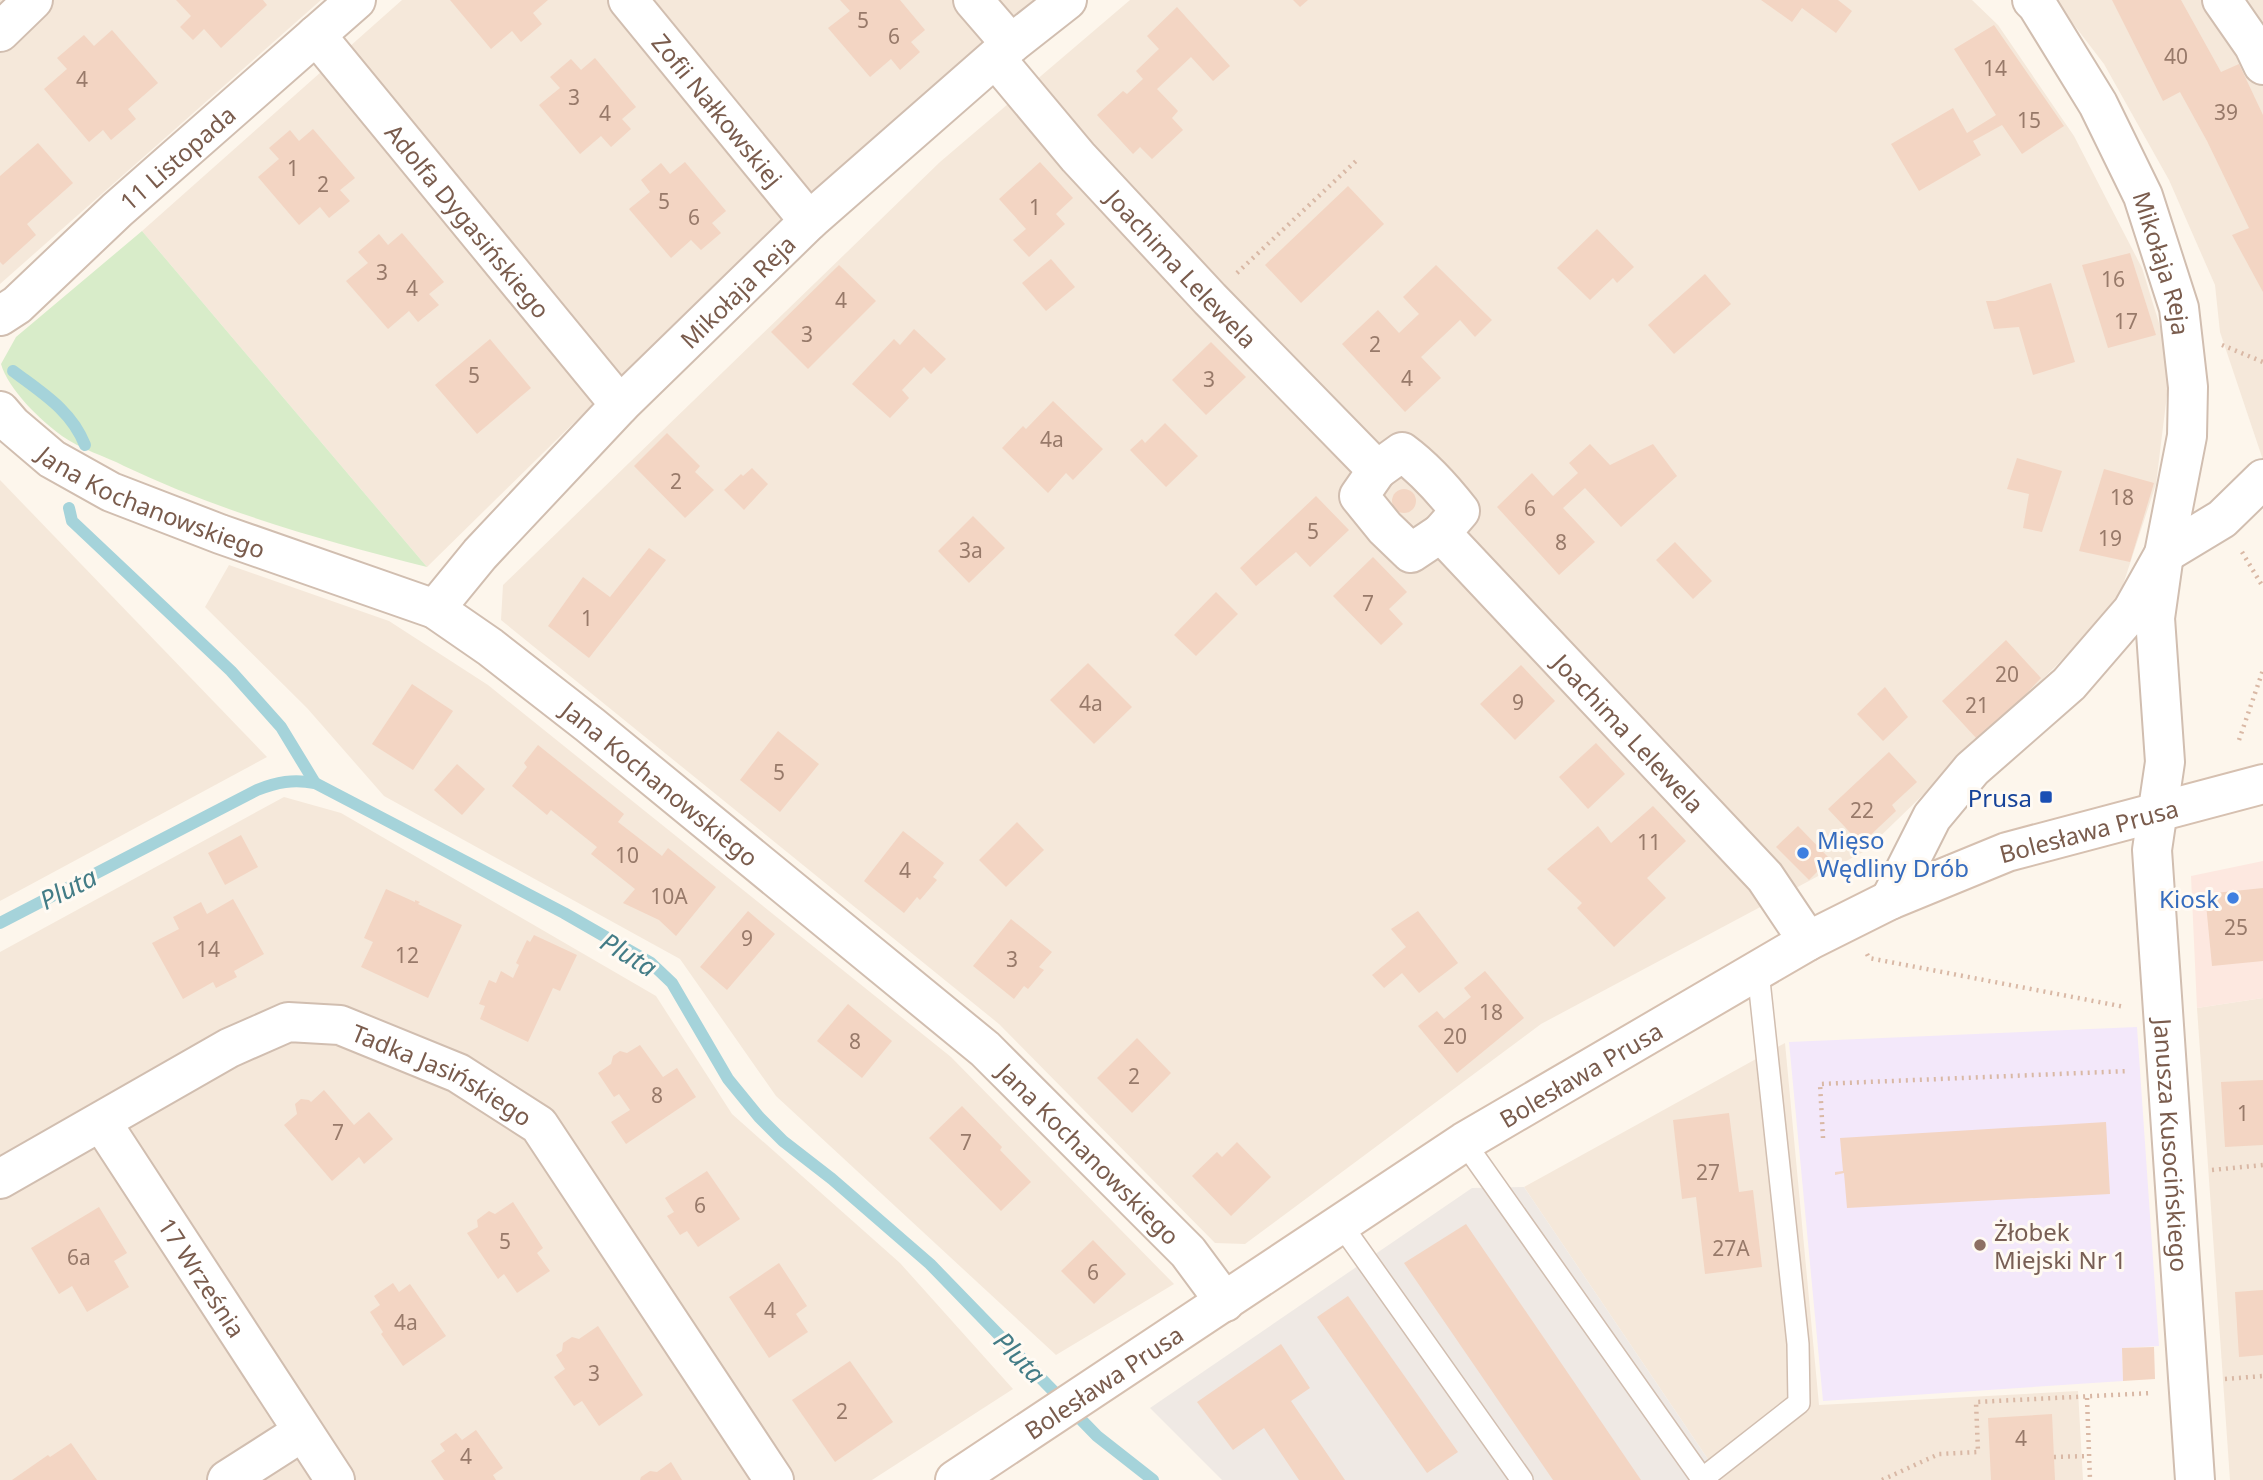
<svg xmlns="http://www.w3.org/2000/svg" width="2263" height="1480" viewBox="0 0 2263 1480" font-family="'Noto Sans',sans-serif">
<rect width="100%" height="100%" fill="#fdf6ec"/>
<g fill="#f5e8da">
<polygon points="0,0 321,0 0,284"/>
<polygon points="402,0 1034,0 776,224 427,567 142,231"/>
<polygon points="1130,0 1972,0 1998,25 2074,136 2142,268 2171,362 2156,484 2118,600 2054,668 1865,851 1541,1024 1245,1244 1215,1243 999,1024 501,620 503,585 940,162"/>
<polygon points="2055,0 2263,0 2263,460 2220,332 2215,285 2169,180 2104,64"/>
<polygon points="0,480 267,757 0,901"/>
<polygon points="229,565 389,621 488,685 951,1057 1174,1284 1056,1355 776,1096 680,959 384,796 307,708 205,607"/>
<polygon points="284,797 341,813 656,996 732,1114 900,1263 1013,1389 872,1480 0,1480 0,952"/>
<polygon points="2263,998 2263,1480 2230,1480 2197,1008"/>
<polygon points="1785,1043 1819,1405 2078,1391 2083,1480 1722,1480 1524,1187"/>
</g>
<polygon fill="#fde8e0" points="2263,861 2263,998 2197,1008 2191,876"/>
<polygon fill="#efe9e4" points="1524,1187 1722,1480 1222,1480 1150,1408 1472,1188"/>
<polygon fill="#f3e8fa" points="2137,1027 2159,1346 2122,1348 2123,1381 1823,1401 1789,1042"/>
<path fill="#d8ecc9" d="M142,231L427,567C324,541 221,512 124,466C105,456 80,449 62,436C40,420 8,389 1,364L16,337Z"/>
<g fill="none" stroke-linecap="round" stroke-linejoin="round">
<g stroke="#a5d3da" stroke-width="12">
<path d="M13,371C42,393 71,410 85,445"/>
<polyline points="69,508 72,521 231,671 281,727 315,783"/>
<path d="M0,923L257,790C277,782 293,779 315,783L564,913L651,963L672,983L728,1079L759,1117L783,1141L832,1179L930,1264L1097,1436L1153,1480"/>
</g>
</g>
<g fill="#f3d5c3">
<polygon points="176,0 263,0 267,5 221,48 204,29 193,40 180,27 191,16"/>
<polygon points="450,0 548,0 533,13 542,24 521,42 512,31 491,49"/>
<polygon points="840,0 900,0 925,30 911,42 920,52 900,70 891,59 870,77 828,28 850,11"/>
<polygon points="1293,0 1308,0 1300,7"/>
<polygon points="1761,0 1838,0 1852,11 1836,33 1802,8 1792,22"/>
<polygon points="2112,0 2181,0 2221,72 2239,64 2263,115 2263,292 2232,235 2249,228 2207,141 2180,92 2163,101"/>
<polygon points="1177,7 1230,66 1213,81 1191,57 1157,89 1178,111 1172,118 1183,130 1152,159 1140,147 1133,154 1097,115 1123,91 1127,94 1143,79 1136,71 1159,49 1147,36"/>
<polygon points="1994,25 2064,126 2022,154 2002,125 1973,141 1981,155 1919,191 1891,144 1953,108 1967,133 1996,115 1954,49"/>
<polygon points="112,30 158,83 128,109 136,119 111,140 103,130 89,142 44,89 67,69 57,58 84,35 94,46"/>
<polygon points="595,58 636,107 622,119 631,129 611,147 601,136 580,154 539,105 560,88 550,77 571,59 581,70"/>
<polygon points="313,129 355,178 340,190 350,201 329,218 320,207 299,225 258,177 279,159 269,148 290,130 299,141"/>
<polygon points="38,143 73,183 27,224 36,235 3,265 0,262 0,176"/>
<polygon points="685,162 726,211 712,223 721,233 701,250 691,240 671,258 629,209 650,192 641,180 661,163 670,174"/>
<polygon points="1040,162 1073,198 1056,214 1065,224 1029,257 1013,240 1026,229 999,199"/>
<polygon points="1348,186 1384,224 1301,303 1265,265"/>
<polygon points="1597,229 1634,267 1617,283 1613,278 1590,300 1557,268"/>
<polygon points="402,233 444,282 429,294 439,305 418,322 409,311 388,329 346,281 368,263 358,252 379,234 388,245"/>
<polygon points="2130,253 2156,335 2108,348 2082,265"/>
<polygon points="1051,259 1075,287 1046,311 1022,283"/>
<polygon points="839,265 876,301 808,369 771,332"/>
<polygon points="1436,265 1492,320 1475,337 1460,320 1421,357 1441,378 1405,412 1342,344 1378,310 1399,333 1419,314 1403,297"/>
<polygon points="1705,274 1731,304 1674,354 1648,325"/>
<polygon points="2051,283 2075,362 2033,375 2019,327 1994,329 1986,301 1995,301"/>
<polygon points="914,329 946,359 931,374 924,367 902,390 909,398 890,418 852,384 894,339 900,345"/>
<polygon points="490,339 531,388 477,434 435,385"/>
<polygon points="1211,342 1246,377 1206,415 1172,380"/>
<polygon points="1053,401 1103,449 1073,480 1066,473 1048,493 1002,448 1023,426 1026,429"/>
<polygon points="1165,423 1198,456 1166,487 1130,450 1142,439 1145,443"/>
<polygon points="667,433 700,466 695,472 714,490 685,518 634,466"/>
<polygon points="1590,444 1610,465 1653,444 1677,476 1621,527 1585,488 1563,508 1595,542 1559,575 1497,507 1532,473 1553,496 1578,473 1569,463"/>
<polygon points="2017,458 2062,471 2042,532 2023,528 2029,494 2007,489"/>
<polygon points="752,468 768,484 744,510 724,490 741,474 743,476"/>
<polygon points="2104,469 2154,483 2130,562 2079,551"/>
<circle cx="1404" cy="501" r="12"/>
<polygon points="1316,496 1349,530 1310,567 1296,552 1256,586 1240,568"/>
<polygon points="973,516 1005,548 969,583 938,551"/>
<polygon points="1675,542 1712,581 1693,599 1656,560"/>
<polygon points="649,548 666,560 589,658 548,626 583,577 610,597"/>
<polygon points="1373,557 1407,592 1389,609 1403,624 1381,645 1333,596"/>
<polygon points="1216,592 1238,614 1196,656 1174,635"/>
<polygon points="2006,640 2041,678 2012,709 1977,739 1942,701"/>
<polygon points="1088,663 1132,707 1094,744 1050,700"/>
<polygon points="1521,665 1555,701 1515,740 1480,704"/>
<polygon points="412,684 453,711 413,770 372,744"/>
<polygon points="1885,687 1908,717 1883,741 1857,714"/>
<polygon points="778,731 819,764 780,812 740,780"/>
<polygon points="1596,743 1625,774 1588,809 1559,777"/>
<polygon points="538,745 624,814 618,822 662,856 668,848 716,887 676,936 659,920 623,903 635,889 591,854 597,847 551,810 547,815 512,786 527,767 524,763"/>
<polygon points="1889,752 1917,782 1892,805 1896,811 1861,844 1828,809"/>
<polygon points="457,764 485,789 462,815 434,790"/>
<polygon points="1653,806 1686,841 1647,878 1666,898 1614,947 1577,908 1582,903 1547,869 1598,826 1611,843"/>
<polygon points="1017,822 1044,850 1006,887 979,860"/>
<polygon points="1798,826 1830,859 1809,880 1776,847"/>
<polygon points="903,831 944,863 933,877 937,880 920,900 917,897 904,913 864,881"/>
<polygon points="241,835 258,867 225,885 208,853"/>
<polygon points="2263,888 2263,961 2212,966 2205,894"/>
<polygon points="386,889 415,902 415,900 420,902 418,904 462,925 428,998 361,967 373,942 364,938"/>
<polygon points="233,899 264,954 234,971 237,977 216,988 213,982 183,999 152,943 179,929 173,917 201,902 207,914"/>
<polygon points="748,911 775,934 727,990 700,967"/>
<polygon points="1418,911 1458,963 1419,993 1402,973 1384,988 1372,975 1406,947 1391,929"/>
<polygon points="1011,919 1052,952 1039,967 1044,970 1028,989 1024,986 1014,999 973,966"/>
<polygon points="534,935 577,955 560,991 553,988 528,1042 480,1019 485,1006 479,1004 489,980 496,983 501,971 513,978 519,965 516,963 527,940 530,942"/>
<polygon points="1485,971 1524,1018 1457,1073 1418,1026 1437,1011 1444,1019 1471,997 1464,988"/>
<polygon points="848,1004 892,1041 862,1078 817,1041"/>
<polygon points="1137,1038 1171,1073 1132,1113 1097,1078"/>
<polygon points="640,1045 663,1077 677,1068 696,1097 626,1144 611,1122 630,1110 619,1094 614,1097 598,1073 611,1064 613,1056 620,1051 627,1053"/>
<polygon points="2263,1080 2263,1145 2225,1147 2221,1082"/>
<polygon points="324,1090 354,1125 369,1112 393,1139 364,1164 359,1157 332,1181 284,1125 297,1114 295,1104 301,1099 309,1100 311,1102"/>
<polygon points="962,1106 1002,1147 1000,1150 1031,1182 1001,1211 929,1138"/>
<polygon points="1729,1113 1739,1192 1753,1190 1762,1267 1705,1274 1696,1197 1682,1199 1673,1120"/>
<polygon points="2106,1122 2110,1194 1847,1208 1844,1173 1835,1175 1835,1172 1843,1171 1840,1138"/>
<polygon points="1237,1142 1271,1177 1231,1216 1192,1176 1217,1152 1222,1157"/>
<polygon points="707,1171 740,1219 698,1247 687,1231 680,1235 667,1216 674,1212 665,1198"/>
<polygon points="513,1202 543,1248 537,1253 550,1271 517,1293 504,1274 498,1279 467,1233 478,1227 477,1220 489,1211 495,1214"/>
<polygon points="99,1207 127,1253 114,1261 129,1287 87,1312 72,1286 59,1294 31,1248"/>
<polygon points="1466,1224 1641,1480 1553,1480 1404,1263"/>
<polygon points="1093,1240 1126,1274 1094,1304 1061,1271"/>
<polygon points="779,1263 807,1306 796,1314 808,1332 769,1358 729,1297"/>
<polygon points="393,1283 399,1292 410,1284 446,1336 403,1366 381,1334 383,1332 370,1312 380,1305 374,1296"/>
<polygon points="2263,1290 2263,1355 2239,1357 2235,1292"/>
<polygon points="1348,1296 1458,1452 1427,1473 1317,1317"/>
<polygon points="598,1326 643,1395 599,1426 582,1401 574,1406 554,1377 565,1369 556,1355 562,1351 563,1343 572,1337 579,1339"/>
<polygon points="1281,1344 1310,1388 1291,1401 1345,1480 1299,1480 1264,1428 1233,1450 1197,1402"/>
<polygon points="2154,1347 2155,1379 2123,1381 2122,1348"/>
<polygon points="850,1361 893,1422 835,1462 792,1400"/>
<polygon points="2052,1414 2055,1480 1991,1480 1988,1418"/>
<polygon points="476,1430 503,1468 493,1475 496,1480 444,1480 431,1461 445,1451 440,1444 456,1433 462,1440"/>
<polygon points="71,1443 97,1480 12,1480 48,1455 50,1457"/>
<polygon points="671,1462 682,1480 640,1480 641,1477 650,1471 657,1472"/>
</g>
<g fill="none" stroke-linecap="round" stroke-linejoin="round">
<g stroke="#d1beb0" stroke-width="24">
<g id="lane">
<polyline points="1464,1142 1703,1480"/>
<polyline points="1340,1223 1522,1480"/>
<polyline points="1702,1479 1799,1403 1798,1344 1758,971"/>
</g>
</g>
<g stroke="#d1beb0" stroke-width="42">
<g id="street">
<path id="s1" d="M628,0L809,221"/>
<polyline points="973,0 1011,44"/>
<path id="s2" d="M2032,0L2037,5L2098,104L2143,196L2179,308L2188,387L2187,436L2164,554L2155,618L2165,762L2152,850L2195,1480"/>
<polyline points="2222,0 2254,46 2263,65"/>
<polyline points="0,32 33,0"/>
<path id="s3" d="M316,35L620,405"/>
<path id="s4" d="M996,59L1078,157L1210,299L1377,470L1402,452C1425,469 1442,488 1460,511L1441,533L1765,877L1808,941"/>
<path id="s5" d="M0,316L17,305L117,210L356,0"/>
<path id="s6" d="M0,411L12,425L52,459L111,492L220,534L435,609L490,647L590,725L985,1049L1188,1252L1225,1302"/>
<polyline points="1377,470 1359,496 1385,528 1411,553 1441,533"/>
<path id="s7" d="M435,609L480,554L620,405L809,221L1011,44L1067,0"/>
<polyline points="1890,900 1932,817 1972,769 2069,684 2132,611 2164,554 2222,519 2263,479"/>
<path id="s8" d="M102,1123L335,1480"/>
<path id="s9" d="M0,1179L229,1048L288,1022L340,1025L458,1073L539,1125L774,1480"/>
<polyline points="227,1480 302,1432"/>
</g>
</g>
<g stroke="#d6c0b0" stroke-width="42">
<g id="secondary">
<path id="s10" d="M955,1480L1464,1142L1808,941L1890,900L2007,852L2263,784"/>
</g>
</g>
<g stroke="#d9b8a5" stroke-width="4.5" stroke-dasharray="2 5" stroke-linecap="butt">
<polyline points="1237,273 1356,161"/>
<polyline points="2222,345 2263,362"/>
<polyline points="2242,552 2263,587"/>
<polyline points="2239,740 2263,670"/>
<polyline points="1867,954 1869,958 2125,1007"/>
<polyline points="1823,1138 1820,1084 2129,1071"/>
<polyline points="2212,1170 2263,1165"/>
<polyline points="2225,1379 2263,1376"/>
<polyline points="2087,1398 2090,1480"/>
<polyline points="2054,1457 2089,1456"/>
<polyline points="1882,1480 1939,1454 1978,1452 1976,1402 2152,1393"/>
</g>
<use href="#lane" stroke="#fff" stroke-width="21"/>
<use href="#street" stroke="#fff" stroke-width="38"/>
<use href="#secondary" stroke="#fff" stroke-width="38"/>
</g>
<rect fill="#1a4fb4" stroke="#fffaf3" stroke-width="2.5" x="2039" y="790" width="14" height="14" rx="3.5"/>
<g fill="#3f7fe0" stroke="#fffaf3" stroke-width="2.5">
<circle cx="1803" cy="853" r="7"/>
<circle cx="2233" cy="898" r="7"/>
</g>
<circle fill="#8d6e63" stroke="#fffaf3" stroke-width="2.5" cx="1980" cy="1245" r="7"/>
<g text-anchor="middle" dominant-baseline="central" stroke-width="6" stroke-linejoin="round" paint-order="stroke">
<g font-size="21" fill="#987a6a">
<text x="863" y="20">5</text>
<text x="894" y="36">6</text>
<text x="2176" y="56">40</text>
<text x="1995" y="68">14</text>
<text x="82" y="79">4</text>
<text x="574" y="97">3</text>
<text x="2226" y="112">39</text>
<text x="605" y="113">4</text>
<text x="2029" y="120">15</text>
<text x="293" y="168">1</text>
<text x="323" y="184">2</text>
<text x="664" y="201">5</text>
<text x="1035" y="207">1</text>
<text x="694" y="217">6</text>
<text x="382" y="272">3</text>
<text x="2113" y="279">16</text>
<text x="412" y="288">4</text>
<text x="841" y="300">4</text>
<text x="2126" y="321">17</text>
<text x="807" y="334">3</text>
<text x="1375" y="344">2</text>
<text x="474" y="375">5</text>
<text x="1407" y="378">4</text>
<text x="1209" y="379">3</text>
<text x="1052" y="439">4a</text>
<text x="676" y="481">2</text>
<text x="2122" y="497">18</text>
<text x="1530" y="508">6</text>
<text x="1313" y="531">5</text>
<text x="2110" y="538">19</text>
<text x="1561" y="542">8</text>
<text x="971" y="550">3a</text>
<text x="1368" y="603">7</text>
<text x="587" y="618">1</text>
<text x="2007" y="674">20</text>
<text x="1518" y="702">9</text>
<text x="1091" y="703">4a</text>
<text x="1977" y="705">21</text>
<text x="779" y="772">5</text>
<text x="1862" y="810">22</text>
<text x="1649" y="842">11</text>
<text x="627" y="855">10</text>
<text x="905" y="870">4</text>
<text x="669" y="896">10A</text>
<text x="2236" y="927">25</text>
<text x="747" y="938">9</text>
<text x="208" y="949">14</text>
<text x="407" y="955">12</text>
<text x="1012" y="959">3</text>
<text x="1491" y="1012">18</text>
<text x="1455" y="1036">20</text>
<text x="855" y="1041">8</text>
<text x="1134" y="1076">2</text>
<text x="657" y="1095">8</text>
<text x="2243" y="1113">1</text>
<text x="338" y="1132">7</text>
<text x="966" y="1142">7</text>
<text x="1708" y="1172">27</text>
<text x="700" y="1205">6</text>
<text x="505" y="1241">5</text>
<text x="1731" y="1248">27A</text>
<text x="79" y="1257">6a</text>
<text x="1093" y="1272">6</text>
<text x="770" y="1310">4</text>
<text x="406" y="1322">4a</text>
<text x="594" y="1373">3</text>
<text x="842" y="1411">2</text>
<text x="2021" y="1438">4</text>
<text x="466" y="1456">4</text>
</g>
<g font-size="24" fill="#7a5c4d" stroke="#fffaf3">
<text stroke="none"><textPath href="#s1" startOffset="142">Zofii Nałkowskiej</textPath></text>
<text stroke="none"><textPath href="#s5" startOffset="238">11 Listopada</textPath></text>
<text stroke="none"><textPath href="#s3" startOffset="240">Adolfa Dygasińskiego</textPath></text>
<text stroke="none"><textPath href="#s2" startOffset="296">Mikołaja Reja</textPath></text>
<text stroke="none"><textPath href="#s4" startOffset="280">Joachima Lelewela</textPath></text>
<text stroke="none"><textPath href="#s7" startOffset="439">Mikołaja Reja</textPath></text>
<text stroke="none"><textPath href="#s6" startOffset="180">Jana Kochanowskiego</textPath></text>
<text stroke="none"><textPath href="#s4" startOffset="978">Joachima Lelewela</textPath></text>
<text stroke="none"><textPath href="#s6" startOffset="768">Jana Kochanowskiego</textPath></text>
<text stroke="none"><textPath href="#s10" startOffset="1312">Bolesława Prusa</textPath></text>
<text stroke="none"><textPath href="#s10" startOffset="746">Bolesława Prusa</textPath></text>
<text stroke="none"><textPath href="#s9" startOffset="494">Tadka Jasińskiego</textPath></text>
<text stroke="none"><textPath href="#s2" startOffset="1186">Janusza Kusocińskiego</textPath></text>
<text stroke="none"><textPath href="#s6" startOffset="1335">Jana Kochanowskiego</textPath></text>
<text stroke="none"><textPath href="#s8" startOffset="184">17 Września</textPath></text>
<text stroke="none"><textPath href="#s10" startOffset="178">Bolesława Prusa</textPath></text>
</g>
<g font-size="24" fill="#164399" stroke="#fffaf3" text-anchor="end">
<text x="2032" y="797">Prusa</text>
</g>
<g font-size="24" fill="#366cbe" stroke="#fffaf3" text-anchor="start">
<text x="1817" y="839">Mięso<tspan x="1817" dy="28">Wędliny Drób</tspan></text>
<text x="2219" y="898" text-anchor="end">Kiosk</text>
</g>
<g font-size="24" fill="#785e54" stroke="#fffaf3" text-anchor="start">
<text x="1994" y="1231">Żłobek<tspan x="1994" dy="28">Miejski Nr 1</tspan></text>
</g>
<g font-size="26" font-style="italic" fill="#437c86" stroke="#fffaf3">
<text transform="translate(68 888) rotate(-27)">Pluta</text>
<text transform="translate(629 954) rotate(31)">Pluta</text>
<text transform="translate(1020 1357) rotate(46)">Pluta</text>
</g>
</g>
</svg>
